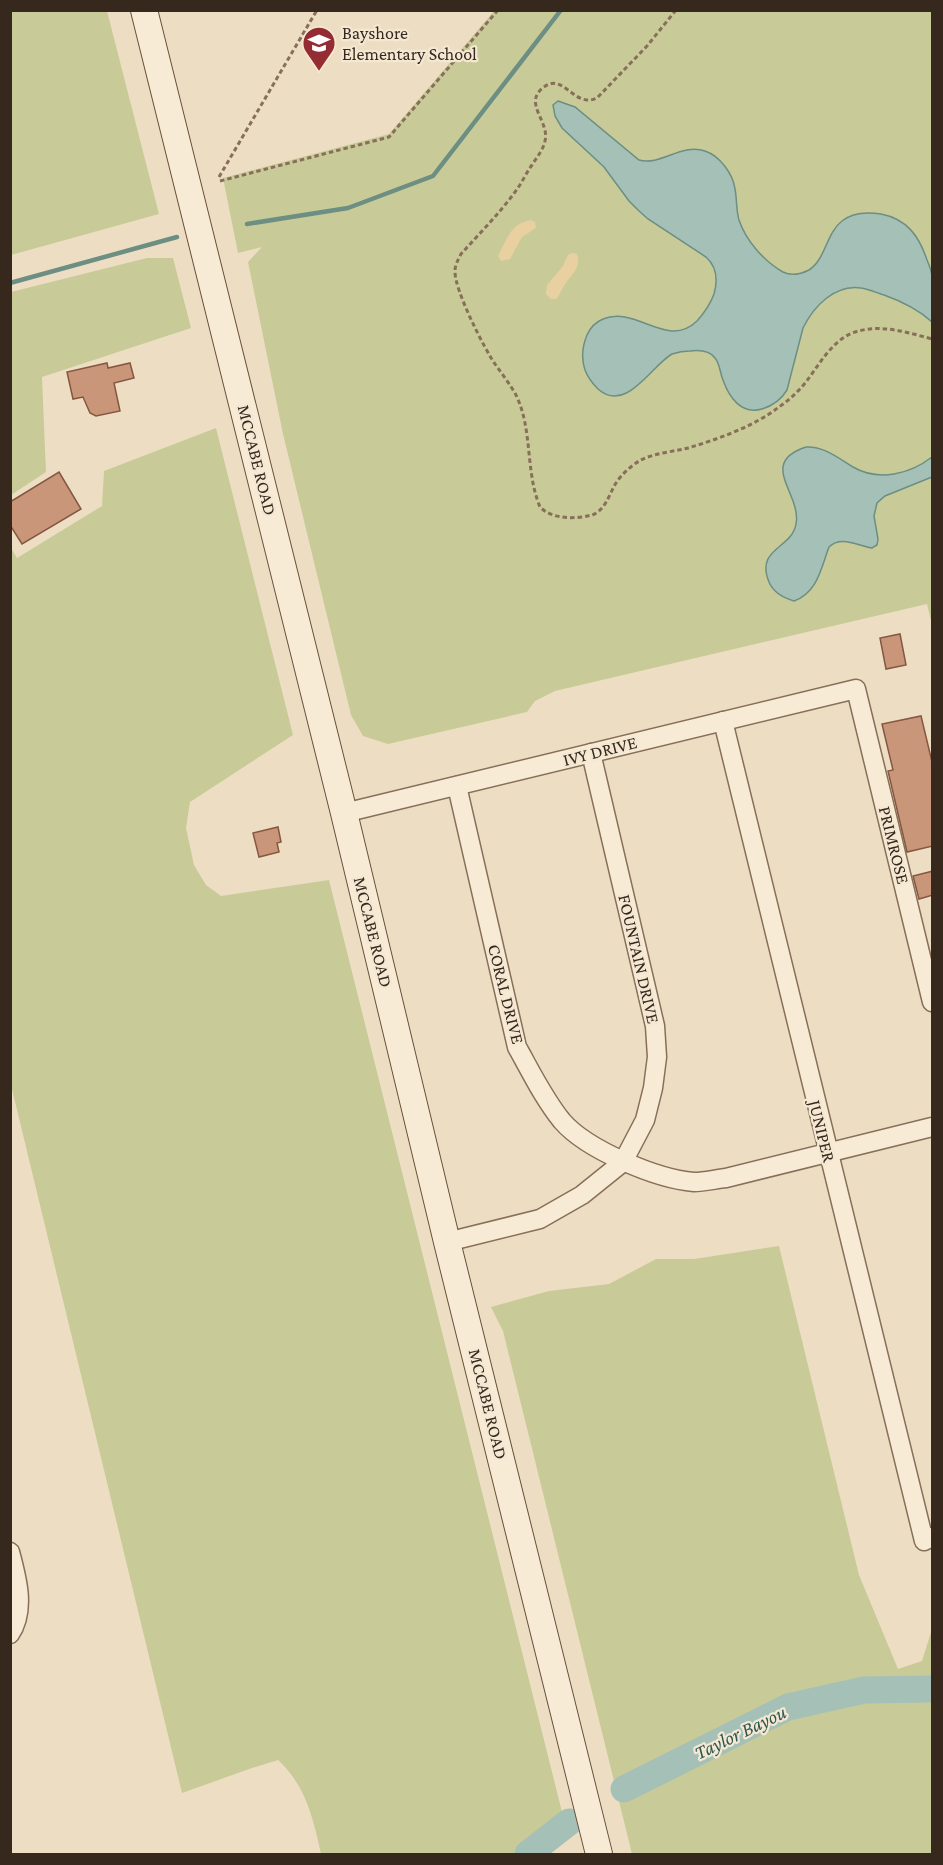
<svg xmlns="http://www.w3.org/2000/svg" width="943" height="1865" viewBox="0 0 943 1865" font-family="'Crimson Pro',serif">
<rect width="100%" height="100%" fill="#eddec3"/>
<g fill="#c8cb97">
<polygon points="11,10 107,11 159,214 11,255"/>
<polygon points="494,11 932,11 932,625 927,604 555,691 535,701 527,712 388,744 363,736 351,715 283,434 248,262 262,247 238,253 223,178 389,134"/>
<polygon points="147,258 173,258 191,328 42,377 46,472 11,495 11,292"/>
<path d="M216,428L293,735L190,802L186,828L194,865L206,885L221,896L329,880L564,1820L519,1854H321C313,1818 306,1786 278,1760L252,1768L182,1793L11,1085V548L17,558L102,506L104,471Z"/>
<polygon points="779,1246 859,1575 898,1669 922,1661 932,1629 932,1854 632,1854 503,1331 491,1307 549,1291 609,1284 656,1259 694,1259"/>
</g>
<g fill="#e8d0a1">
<path d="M531,220L535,222L536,228L522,237L510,259L501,261L498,256C507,239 510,224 531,220Z"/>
<path d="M572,253L577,254C582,269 570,275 564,286C561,290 560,295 556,299H551L546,294L547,285L563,266L568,255Z"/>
</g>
<g fill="#a5c0b6" stroke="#6c8e83" stroke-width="1.5">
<path d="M558,101L575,107L639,160C661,166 681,143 705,151C720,156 733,174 735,189C737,199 736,210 739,220C746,241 764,261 783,272C791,276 801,274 809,270C826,259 826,233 842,221C853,212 868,212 881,214C907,219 919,236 927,260C929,265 932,271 932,277C934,292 933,307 932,322C919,310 901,301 884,295C877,293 869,289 861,288C835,284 814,306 803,328L787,390C781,400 772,406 762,409C741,415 729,397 723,380C720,373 720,364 715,358C710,351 699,350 690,351C684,351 678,352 672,354C651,366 626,414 598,389C592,383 588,378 585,370C581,358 582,347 587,335C590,328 596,322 603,319C636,305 667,350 697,321C705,312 710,305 714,294C718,280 717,267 706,257L648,219L638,210L629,201L604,167L562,128L555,116L553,105Z"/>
<path d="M806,447C824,446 838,458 853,467C879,482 910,474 932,457V477L885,496L877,503L874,516L878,539L877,545L872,548C858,546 841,535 829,547C821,568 818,592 794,601C784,598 773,592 769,582C755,548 792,549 796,524C802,494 757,463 806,447Z"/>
</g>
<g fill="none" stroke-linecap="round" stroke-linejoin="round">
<g stroke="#6c8e83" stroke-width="4.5">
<polyline points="247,224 348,208 433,176 561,10"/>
<polyline points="10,283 177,237"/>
</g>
<g stroke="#a5c0b6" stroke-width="27">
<polyline points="624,1789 788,1707 864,1690 932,1689"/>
<polyline points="528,1854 569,1822"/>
</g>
</g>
<g fill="#ca967a" stroke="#855741" stroke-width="1.5">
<polygon points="107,363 108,368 130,363 134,378 114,383 120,411 96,416 90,413 83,397 73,399 67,372"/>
<polygon points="59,472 81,509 22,544 10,525 10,502"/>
<polygon points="900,634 906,665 886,669 880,638"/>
<polygon points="921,716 933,766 933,846 907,852 888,771 893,770 882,724"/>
<polygon points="278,827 281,842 277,843 279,852 259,857 253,833"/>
<polygon points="933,871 933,895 919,899 913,876"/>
</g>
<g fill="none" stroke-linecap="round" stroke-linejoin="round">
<g stroke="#876f5a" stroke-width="21">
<g id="street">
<polyline points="723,721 924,1541 932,1537"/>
<path d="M457,786L517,1047C531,1072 544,1099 562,1121C587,1150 657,1179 694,1182C704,1182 716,1179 726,1178L932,1127"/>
<polyline points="344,813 856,689 932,1002"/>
<polyline points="447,1242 540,1219 582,1195 623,1162 645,1120 653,1088 657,1057 655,1026 591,753"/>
<path d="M10,1552C17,1578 26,1610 10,1634"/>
</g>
</g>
<g stroke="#68503d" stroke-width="28">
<polyline id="secondary" points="144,10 344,813 447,1242 599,1854"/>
</g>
<g stroke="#876f5a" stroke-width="3" stroke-dasharray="4.5 3" stroke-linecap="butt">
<path d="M676,10L647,46L597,98C574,109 564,72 544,87C522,103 550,121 545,141C543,150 537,157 532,165C526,173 522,183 515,192C499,214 479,234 461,254C458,260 455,265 455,271C454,289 484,348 495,364C502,374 510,384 516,395C533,430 525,471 540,507C553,520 576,519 592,515C606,510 609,494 616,483C621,475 631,466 639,461C653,453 672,452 688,448C718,439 753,427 779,407C789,400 798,392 806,382C819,365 831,342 852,333C879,323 906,332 932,339"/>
<polyline points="219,177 317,10"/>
<polyline points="220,181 389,137 498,10"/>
</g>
<use href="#street" stroke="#f8ebd6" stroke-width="18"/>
<use href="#secondary" stroke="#f8ebd6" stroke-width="26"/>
</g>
<defs>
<g id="school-pin" transform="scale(1.725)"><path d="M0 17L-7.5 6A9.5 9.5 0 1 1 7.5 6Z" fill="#942c33" stroke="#f4e8d2"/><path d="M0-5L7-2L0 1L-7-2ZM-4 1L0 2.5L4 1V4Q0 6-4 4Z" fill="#fff"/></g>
</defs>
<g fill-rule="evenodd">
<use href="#school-pin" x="319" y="43"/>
</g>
<g text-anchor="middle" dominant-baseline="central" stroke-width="4.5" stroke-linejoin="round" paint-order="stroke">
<g font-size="18" fill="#37281e" stroke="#f4e8d2" text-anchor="start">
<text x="342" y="33">Bayshore<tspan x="342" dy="21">Elementary School</tspan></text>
</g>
<g font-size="18" fill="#37281e" stroke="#f4e8d2">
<text transform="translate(257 460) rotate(76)">MCCABE ROAD</text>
<text transform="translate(600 751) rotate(-14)">IVY DRIVE</text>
<text transform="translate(894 845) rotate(76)">PRIMROSE</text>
<text transform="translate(373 932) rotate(76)">MCCABE ROAD</text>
<text transform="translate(639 959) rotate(77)">FOUNTAIN DRIVE</text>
<text transform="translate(506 994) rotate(76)">CORAL DRIVE</text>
<text transform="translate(822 1131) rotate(76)">JUNIPER</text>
<text transform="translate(488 1404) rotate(76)">MCCABE ROAD</text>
</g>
<g font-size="20" font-style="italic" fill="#2e5651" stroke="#f4e8d2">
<text transform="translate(740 1732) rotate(-26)">Taylor Bayou</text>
</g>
</g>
<rect width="943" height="1865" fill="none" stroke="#37281e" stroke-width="24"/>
</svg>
